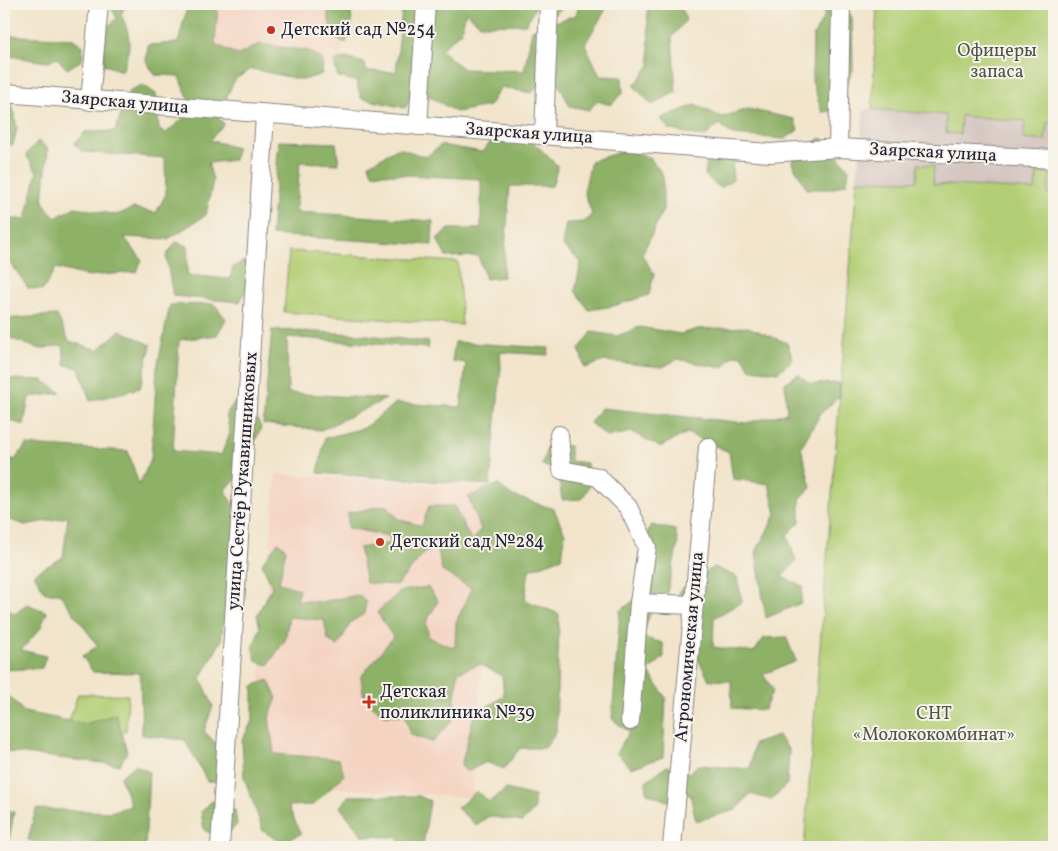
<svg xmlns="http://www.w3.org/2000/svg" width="1058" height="851" viewBox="0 0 1058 851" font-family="Vollkorn,serif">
<rect width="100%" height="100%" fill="#f7f3e8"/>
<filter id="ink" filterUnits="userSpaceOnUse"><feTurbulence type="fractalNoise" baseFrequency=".02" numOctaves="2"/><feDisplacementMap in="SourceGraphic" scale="10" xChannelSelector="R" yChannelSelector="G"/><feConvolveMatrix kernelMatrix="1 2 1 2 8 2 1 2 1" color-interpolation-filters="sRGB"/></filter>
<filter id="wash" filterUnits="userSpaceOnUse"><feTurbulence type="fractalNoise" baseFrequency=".0096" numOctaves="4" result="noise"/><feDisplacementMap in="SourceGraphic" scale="20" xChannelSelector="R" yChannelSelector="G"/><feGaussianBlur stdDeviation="1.12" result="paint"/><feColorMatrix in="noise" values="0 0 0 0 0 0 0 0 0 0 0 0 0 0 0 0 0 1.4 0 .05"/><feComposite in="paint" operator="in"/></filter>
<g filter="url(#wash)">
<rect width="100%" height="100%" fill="#f1e4ca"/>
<g fill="#f4d3c1">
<polygon points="200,4 345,4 341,68 196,57"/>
<polygon points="276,474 493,488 473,798 252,781"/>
</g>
<polygon fill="#d0c0bc" points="864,109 947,115 946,133 961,116 1025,121 1045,141 1047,122 1054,123 1054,194 1048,194 1037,172 1035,190 933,184 918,164 917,181 857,180"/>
<g fill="#b2ce74" stroke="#6a7858">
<polygon points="877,4 1054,4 1054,123 1047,123 1045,141 1023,139 1025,121 961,116 960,134 946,133 946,115 872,109"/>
<polygon points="918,164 934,166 933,184 1035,190 1037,172 1050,173 1048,194 1054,194 1054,847 804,847 857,180 917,181"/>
<polygon points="289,251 458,262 462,325 284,312"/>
<polygon points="78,694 128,695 126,731 67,727"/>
</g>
<g fill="#8db166" stroke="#586a50">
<path d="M109,4H126L121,15C132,35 131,50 122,71L104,65L102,32L117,18Z"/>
<polygon points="188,4 218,4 215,44 238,55 260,44 309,51 323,60 322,74 303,80 252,69 235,79 223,105 192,106 179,76 155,75 146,61 148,45 178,43"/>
<polygon points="331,4 350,4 352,24 346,43 332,37 328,13"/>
<polygon points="400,4 567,4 555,14 537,5 526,24 481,25 466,12 461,31 441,50 463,69 524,71 532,30 576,15 579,4 609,4 585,44 600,76 622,77 623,93 611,105 597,101 589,110 570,106 551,70 532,93 501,87 489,106 456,112 417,89 405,108 361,98 356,81 338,77 334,62 345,58 365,63 366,71 396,72 402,9"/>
<polygon points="647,4 680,4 686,20 672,37 676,92 652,105 634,86 650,65"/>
<polygon points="819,4 845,4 845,7 852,17 853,70 834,111 822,112 812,81 813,37 825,15 818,7"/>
<polygon points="4,35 73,39 83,46 82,60 67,69 57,58 46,62 4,55"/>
<polygon points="143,85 156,94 159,130 166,133 188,114 215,114 224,124 210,140 237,148 234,160 208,163 213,180 206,215 168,239 124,237 142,260 136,272 87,276 56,268 43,290 28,288 10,262 4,265 4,202 12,219 26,219 37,172 26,155 38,141 48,149 43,202 55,218 75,207 116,215 134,208 156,213 166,194 165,158 82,152 74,144 85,132 115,131 130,90"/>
<polygon points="4,94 11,98 17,128 13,145 4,144"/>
<polygon points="695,105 722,117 748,109 794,119 798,130 785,139 732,135 720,124 704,137 668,129 661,118"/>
<polygon points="495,137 531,140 558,166 552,186 510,186 503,277 486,279 478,256 446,257 437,239 449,229 481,229 481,179 372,173 369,164 399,148 426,157 441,145 482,152"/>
<polygon points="822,138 849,169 847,183 831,189 807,189 792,163 794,153"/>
<polygon points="279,141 336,143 339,164 300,162 296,212 433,221 432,245 271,235"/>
<polygon points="627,150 650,158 663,175 663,210 642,255 654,274 649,295 613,306 589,310 575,291 581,262 562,245 566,223 584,222 592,214 584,192 591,161"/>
<polygon points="708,155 737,155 732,168 733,180 720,188 705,175"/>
<polygon points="176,242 188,246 187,275 230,279 233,267 244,261 253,273 240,302 173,296 166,256"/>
<polygon points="214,304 226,319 217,335 179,340 173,451 221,455 230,433 226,414 234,403 250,403 261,428 238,478 225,489 237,512 221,641 201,678 213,706 204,731 228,756 225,782 207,781 185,740 142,735 140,673 93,672 82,656 98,646 59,593 45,593 34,574 63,557 68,517 25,525 4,518 4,447 14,461 26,445 128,451 139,485 151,459 157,368 170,305"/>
<polygon points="57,315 69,341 98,350 120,330 151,345 140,388 90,401 79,368 65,365 63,345 40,349 4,336 4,319"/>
<polygon points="640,327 680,334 698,329 748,327 787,343 793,359 778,372 750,369 743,356 734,355 723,368 677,359 663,367 604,361 585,368 579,349 592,332 617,336"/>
<polygon points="272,330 358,334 429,342 428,348 287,337 288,393 386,399 321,430 263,424"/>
<polygon points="4,338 9,379 43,380 61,393 29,397 24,425 4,419"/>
<polygon points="455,342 549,348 548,355 500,352 501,367 490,485 318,473 325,438 364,428 396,403 461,407 466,363 452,361"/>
<polygon points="798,374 811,384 839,383 840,396 821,413 801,447 811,488 800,499 800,522 787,535 796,561 782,577 803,586 801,603 766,618 756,552 776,514 769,484 733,479 729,452 687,433 660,447 632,432 607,437 590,423 601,408 746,423 787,413 785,383"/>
<polygon points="548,444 570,446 570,461 587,463 589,487 582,499 562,500 558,471 542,465"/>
<polygon points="498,484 510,495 554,509 565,534 562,558 529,570 525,600 559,614 556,733 545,748 520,748 504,769 486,762 467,772 461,766 474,715 504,696 502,676 480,664 458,672 452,721 433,742 411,735 405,715 384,715 364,699 361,677 393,637 377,612 401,591 428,587 438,601 426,623 429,638 455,648 456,622 472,589 442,571 438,550 431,545 397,585 366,583 359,548 391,543 389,536 348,528 348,513 387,505 398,519 422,526 429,506 454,506 472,542 481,529 468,497"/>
<polygon points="651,525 675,530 678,544 665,601 654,603 642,637 663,643 664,657 648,671 666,698 663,757 631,768 616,753 629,732 612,719 620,611 641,595 641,549"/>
<polygon points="278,542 286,549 279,583 299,589 297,600 320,602 358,595 366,601 364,614 351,622 338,646 328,640 324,620 289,617 285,640 268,665 256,661 253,647 260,628 257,615 272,587 262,563"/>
<polygon points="714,567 737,577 742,602 714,618 713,647 754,652 764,638 786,637 796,661 763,674 773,690 764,710 732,708 731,681 709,680 697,657 703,613 678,605 680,590"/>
<polygon points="27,604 47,612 40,629 21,650 46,656 42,668 4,670 4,634 6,631 4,627 4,607 15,614"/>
<polygon points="268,680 277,698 269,717 274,754 339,759 344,775 313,805 288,806 301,834 281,842 263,831 244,777 242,741 253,719 253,686"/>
<polygon points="4,693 7,694 24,712 86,724 116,714 127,752 120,765 8,752 4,744"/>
<polygon points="778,736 789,750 787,784 772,800 750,794 736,810 696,821 690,794 667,801 647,793 646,781 667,766 689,773 698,765 750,769 754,744"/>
<polygon points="135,765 149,772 145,847 51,847 28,840 36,809 110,812 131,806 120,777"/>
<polygon points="506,789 534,796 534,810 522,822 489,816 476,825 457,808 477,791 489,802"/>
<polygon points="348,796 419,796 430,801 423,845 406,847 395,837 363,836 340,807"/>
<polygon points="212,801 235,810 237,825 222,839 204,830 201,812"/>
<polygon points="4,809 14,812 8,847 4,847"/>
</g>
</g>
<g filter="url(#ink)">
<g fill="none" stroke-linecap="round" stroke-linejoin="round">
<g stroke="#8a8382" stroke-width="20">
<g id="street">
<polyline points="4,93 770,153 838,148 1054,159"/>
<polyline points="90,101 99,4"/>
<polyline points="418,126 426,4"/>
<polyline points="544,135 549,4"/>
<polyline points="838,148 841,4"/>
<polyline points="559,435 562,470 598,477 628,507 647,547 639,603 694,605"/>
<polyline points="630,721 639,603"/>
<polyline points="220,847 265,115"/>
<polyline points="672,847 708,447"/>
</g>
</g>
<use href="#street" stroke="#fff" stroke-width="18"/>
</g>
</g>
<g fill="#c8321e" stroke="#f7f3e8" stroke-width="2">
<circle cx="271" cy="30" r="5"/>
<circle cx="380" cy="542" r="5"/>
<path d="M366.5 694.5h5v5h5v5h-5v5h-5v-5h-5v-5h5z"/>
</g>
<g text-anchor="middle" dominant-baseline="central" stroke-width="4" stroke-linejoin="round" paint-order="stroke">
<g font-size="18" fill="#22223b" stroke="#f7f3e8" text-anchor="start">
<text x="281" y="30">Детский сад №254</text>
<text x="390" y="542">Детский сад №284</text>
<text x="380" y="692">Детская<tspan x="380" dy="21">поликлиника №39</tspan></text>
</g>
<g font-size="18" fill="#4d564c" stroke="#f7f3e8">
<text x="997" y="51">Офицеры<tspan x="997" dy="21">запаса</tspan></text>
<text x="934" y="714">СНТ<tspan x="934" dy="21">«Молококомбинат»</tspan></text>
</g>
<g font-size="18" fill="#22223b" stroke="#f7f3e8">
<text transform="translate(125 103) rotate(5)">Заярская улица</text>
<text transform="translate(529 134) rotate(4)">Заярская улица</text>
<text transform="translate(933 153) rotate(3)">Заярская улица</text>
<text transform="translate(243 481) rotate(-86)">улица Сестёр Рукавишниковых</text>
<text transform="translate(690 647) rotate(-85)">Агрономическая улица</text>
</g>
</g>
<rect width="1058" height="851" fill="none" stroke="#f7f3e8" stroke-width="20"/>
</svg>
